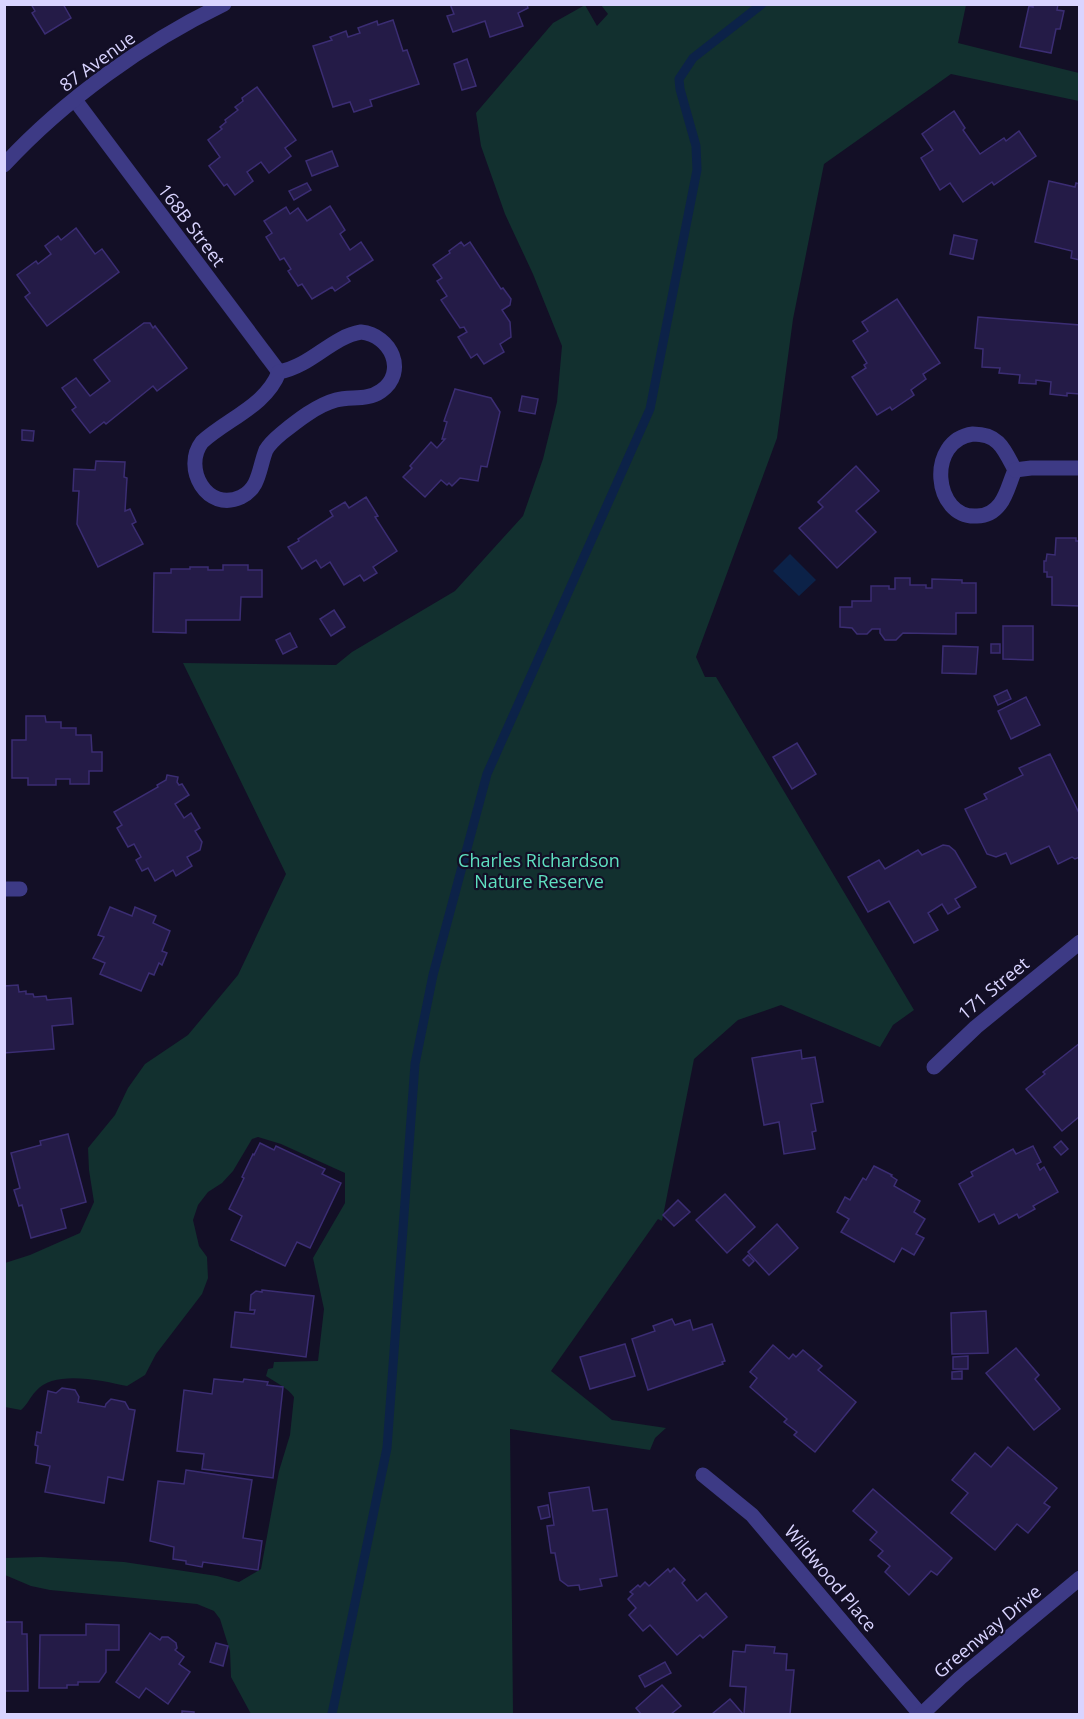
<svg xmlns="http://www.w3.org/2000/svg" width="1084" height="1719" viewBox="0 0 1084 1719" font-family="'Open Sans',sans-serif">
<rect width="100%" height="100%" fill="#130f26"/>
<path fill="#12302f" d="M585,5L597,26L608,14L601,5H966L958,43L1079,73V101L951,74L824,164L793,319L777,438L696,657L705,677H716L914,1010L893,1025L880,1047L781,1005L738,1020L694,1059L662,1221L658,1219L551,1371L612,1420L666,1428L655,1438L650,1450L510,1429L513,1714H251L231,1677L230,1651L220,1619L214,1611L197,1604L50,1590L31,1586L5,1575V1558L41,1557L124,1562L217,1576L239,1582L261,1569L279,1471L290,1435L294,1397C288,1388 275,1382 266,1376L268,1369L273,1368L274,1362L318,1361L324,1309L313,1258L345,1203V1173L281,1144L258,1137L252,1139L233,1171L222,1183L208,1192L198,1205L193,1220L199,1246L207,1257L208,1278L202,1294L156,1354L145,1375L127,1386C103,1381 54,1369 36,1391C30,1397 28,1404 21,1410L5,1407V1263L30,1255L80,1233L94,1202L89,1170L88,1148L115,1115L128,1088L145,1064L188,1035L238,975L286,874L183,663L336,665L352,652L455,591L523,516L543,459L557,402L562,346L533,274L505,214L481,146L476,113L553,23Z"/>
<polygon fill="#0c2248" points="790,554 816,580 799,596 773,571"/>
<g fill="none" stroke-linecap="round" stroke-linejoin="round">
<polyline stroke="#0c2248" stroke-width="9" points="332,1714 387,1448 415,1064 433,975 487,774 650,409 697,170 696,146 680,89 679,79 693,58 762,4"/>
</g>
<g fill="#241b47" stroke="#3b2d73" stroke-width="1.5">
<polygon points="31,4 63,4 71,18 45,34 32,13 35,11"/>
<polygon points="450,4 527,4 528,8 518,13 523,26 490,37 485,21 453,32 447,16 454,14"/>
<polygon points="1033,4 1058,4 1057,10 1064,11 1060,29 1056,29 1051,53 1020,47 1029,6 1033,7"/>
<polygon points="393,20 403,51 407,50 419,84 370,100 372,106 354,112 350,102 333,107 313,46 332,40 330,37 346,31 348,37 360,33 358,28 377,21 378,25"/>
<polygon points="467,59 476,86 462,90 454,64"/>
<polygon points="257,87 296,140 285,148 291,156 269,173 261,162 247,172 253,181 235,195 227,184 224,186 209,166 220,157 208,140 222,129 220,127 226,122 225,120 238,110 235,107 243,101 242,98"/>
<polygon points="954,111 965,128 963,130 980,154 1004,138 1006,141 1019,131 1036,156 994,185 992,182 963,202 950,183 940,190 921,158 933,150 922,134"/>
<polygon points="332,151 338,166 312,176 306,161"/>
<polygon points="1049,181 1075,187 1076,183 1080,184 1080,260 1071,258 1072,251 1035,242"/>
<polygon points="307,183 311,190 294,200 289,191"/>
<polygon points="330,206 345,230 340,234 350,250 361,242 373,260 347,277 350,281 335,291 332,287 312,299 302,284 298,286 288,271 291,269 284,258 280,260 266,237 272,233 264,221 286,207 290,214 298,208 307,221"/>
<polygon points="76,228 95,254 102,249 119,272 47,326 25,297 30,293 17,275 36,261 38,264 51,254 45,246 58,236 61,240"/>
<polygon points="954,235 977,240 973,259 950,254"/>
<polygon points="461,242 464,246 470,242 501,289 503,288 511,299 510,305 502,310 510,322 511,337 500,344 504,352 484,364 477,354 471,358 458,337 467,332 464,327 460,328 441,300 447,296 437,281 442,278 433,265 450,253 449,251"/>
<polygon points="897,299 940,363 923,374 926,379 911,390 914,395 892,410 890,407 877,415 852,377 866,368 864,365 867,363 853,341 868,331 862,322"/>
<polygon points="978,317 1080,325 1080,394 1067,393 1067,396 1050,394 1051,382 1036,380 1036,384 1019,383 1020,375 999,373 1000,368 982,367 983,349 975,348"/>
<polygon points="144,323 150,323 153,328 155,326 187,368 157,391 153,386 106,424 104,422 90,433 72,410 76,407 62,388 76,378 90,396 110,381 94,360"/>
<polygon points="455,389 491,398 500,412 487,467 481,466 478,481 460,478 452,486 449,483 447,485 441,480 425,497 403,477 412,468 410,466 431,442 437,448 445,439 442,439 447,422 444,421"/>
<polygon points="522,396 538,399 535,414 519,411"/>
<polygon points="22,430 34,431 33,441 22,440"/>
<polygon points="96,461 125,462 124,477 127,478 125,511 130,509 136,522 132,524 143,544 98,567 77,524 79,491 73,491 74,469 95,470"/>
<polygon points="856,466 879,491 856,511 876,532 837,568 799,528 823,507 818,502"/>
<polygon points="366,497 378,516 375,517 397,551 373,567 377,573 364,581 360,575 344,585 330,562 321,568 316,560 302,569 288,547 299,541 298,539 333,516 330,511 345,502 349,508"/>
<polygon points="1056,538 1076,538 1076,541 1080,541 1080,606 1052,605 1052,577 1047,577 1047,572 1044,572 1044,561 1046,561 1047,554 1055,555"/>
<polygon points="223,565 248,565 248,570 262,570 262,597 241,597 240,620 186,620 186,633 153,632 154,573 171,573 171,569 190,569 190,567 208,567 208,570 223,570"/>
<polygon points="895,578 910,578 910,585 926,585 926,588 932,588 932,579 962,580 962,583 976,583 976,613 956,613 956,634 903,633 896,640 885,640 880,633 880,629 872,629 867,634 857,634 852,628 840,627 840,607 852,607 852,601 871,601 871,586 889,586 889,589 895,589"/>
<polygon points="334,610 345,627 331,636 320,619"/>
<polygon points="1003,626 1033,626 1033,660 1003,659"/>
<polygon points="290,633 297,647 283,654 276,640"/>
<rect x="991" y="644" width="9" height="9"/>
<polygon points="943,646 978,647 976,674 942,673"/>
<polygon points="1007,690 1011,699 998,705 994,696"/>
<polygon points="1026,697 1040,725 1011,739 998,711"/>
<polygon points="26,716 45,716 46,722 61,722 61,728 76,728 76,735 91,735 92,752 102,752 102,771 89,771 89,784 70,784 70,779 56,779 56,785 28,785 28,778 12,778 12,740 26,740"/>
<polygon points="797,743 816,774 792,789 773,757"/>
<polygon points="1050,754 1080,815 1080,857 1075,859 1072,857 1058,864 1049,846 1011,864 1006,853 996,857 987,854 965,809 987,799 984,794 1023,775 1019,768"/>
<polygon points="167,775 178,777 177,782 179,785 182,784 189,795 175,804 184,818 191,813 200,828 195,831 202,842 200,850 187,857 192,866 176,876 173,870 155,881 148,868 142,871 136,860 141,857 134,844 128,847 117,828 122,825 114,812 158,787 157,785 166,780"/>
<polygon points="943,845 949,846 955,851 976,887 955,899 960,907 948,914 942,904 928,913 938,930 914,943 889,901 868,912 848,877 879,860 885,869 918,850 922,855"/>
<polygon points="110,907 132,916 135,907 156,916 153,923 170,931 162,951 167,953 162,965 159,963 154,975 149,973 141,991 100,974 105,963 93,958 104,937 98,935"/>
<polygon points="18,985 19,992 26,991 26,994 33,994 34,997 46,996 47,1000 71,998 73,1024 52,1026 54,1049 4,1053 4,986"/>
<polygon points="1080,1043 1080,1116 1062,1131 1026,1089 1045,1074 1043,1072"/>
<polygon points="801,1050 802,1059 815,1057 823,1102 811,1104 816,1131 812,1132 815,1149 784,1154 779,1122 764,1125 752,1058"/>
<polygon points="68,1134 86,1202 61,1209 66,1228 31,1238 22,1205 19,1206 14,1190 20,1188 11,1153 41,1145 40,1141"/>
<polygon points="1061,1141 1068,1149 1061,1155 1054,1147"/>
<polygon points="260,1143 274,1150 276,1146 325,1169 322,1174 341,1183 310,1248 297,1242 285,1266 231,1240 242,1216 229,1209 244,1178 242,1177 253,1154 254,1155"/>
<polygon points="1033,1146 1041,1162 1037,1164 1040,1170 1044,1167 1058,1192 1033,1206 1035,1209 1019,1218 1017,1214 999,1224 994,1214 979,1222 959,1184 973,1176 971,1172 1013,1149 1016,1154"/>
<polygon points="874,1166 892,1175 891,1176 897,1180 894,1186 920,1201 914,1212 925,1219 916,1234 924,1238 914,1255 902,1248 894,1262 841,1232 849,1219 837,1212 845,1197 850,1200 863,1178 866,1180"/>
<polygon points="725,1194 755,1227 727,1253 696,1220"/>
<polygon points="678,1200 690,1212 674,1226 663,1215"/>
<polygon points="777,1224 798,1248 769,1275 748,1252"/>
<polygon points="748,1255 754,1261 749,1266 743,1260"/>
<polygon points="262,1290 314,1296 306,1357 231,1347 235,1312 254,1314 255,1310 250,1310 251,1295 256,1291 262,1292"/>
<polygon points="986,1311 988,1353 952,1354 951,1313"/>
<polygon points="672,1319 675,1325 690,1320 693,1330 712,1324 725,1361 722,1362 723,1364 648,1390 632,1339 655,1331 653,1326"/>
<polygon points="625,1344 635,1376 590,1389 580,1357"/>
<polygon points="773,1345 789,1359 793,1354 796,1357 803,1350 822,1366 818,1370 856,1402 815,1452 794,1435 797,1432 784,1422 787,1419 750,1387 757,1378 750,1372"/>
<polygon points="1016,1348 1039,1375 1035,1379 1060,1409 1034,1430 986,1373"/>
<polygon points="968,1356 968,1369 953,1369 953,1357"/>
<polygon points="962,1371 962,1379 952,1379 952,1372"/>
<polygon points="214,1379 243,1382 244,1379 268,1382 267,1385 283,1387 273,1478 202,1469 204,1454 177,1451 184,1390 212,1394"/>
<polygon points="62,1388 75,1390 79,1397 78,1402 105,1407 106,1404 111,1399 125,1402 129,1409 135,1410 123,1480 108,1477 104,1503 45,1492 50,1466 36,1463 38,1446 35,1445 37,1432 41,1433 48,1391 56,1393"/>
<polygon points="1008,1447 1057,1488 1044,1503 1050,1507 1028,1533 1017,1524 995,1550 951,1513 968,1493 952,1480 975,1453 991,1467"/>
<polygon points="186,1470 252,1480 243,1538 262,1541 258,1570 203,1562 202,1567 186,1564 186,1561 173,1559 174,1547 150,1541 158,1481 184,1484"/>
<polygon points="589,1487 593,1511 607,1509 617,1576 600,1579 602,1586 580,1590 579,1585 568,1586 560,1580 555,1553 551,1553 547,1526 554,1525 549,1493"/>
<polygon points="873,1489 952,1558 937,1575 931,1571 909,1595 885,1572 890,1566 878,1556 883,1551 870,1540 877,1532 853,1511"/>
<polygon points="548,1505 550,1517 541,1519 538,1507"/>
<polygon points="674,1568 685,1580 682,1583 697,1601 706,1593 727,1617 703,1638 700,1635 677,1655 650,1625 643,1631 629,1615 636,1608 628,1599 633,1594 630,1592 638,1585 640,1587 645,1582 649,1586 668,1569 670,1572"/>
<polygon points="4,1622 22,1622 22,1634 27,1634 28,1691 4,1691"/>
<polygon points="86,1624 119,1625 119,1650 106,1650 106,1672 99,1682 78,1682 78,1685 67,1685 67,1688 39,1688 40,1635 86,1635"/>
<polygon points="150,1633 160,1640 162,1637 168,1637 176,1643 177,1648 175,1650 184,1657 179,1664 190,1672 168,1704 146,1688 139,1698 116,1682"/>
<polygon points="216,1643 228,1646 223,1666 210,1662"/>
<polygon points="746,1645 775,1647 774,1653 787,1654 786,1670 794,1670 790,1714 744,1714 746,1687 730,1686 733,1651 745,1652"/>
<polygon points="665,1662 671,1673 645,1687 639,1676"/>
<polygon points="662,1685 681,1706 671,1714 641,1714 636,1708"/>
<polygon points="730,1699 743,1714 712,1714"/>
<polygon points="182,1711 194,1712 194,1714 182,1714"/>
</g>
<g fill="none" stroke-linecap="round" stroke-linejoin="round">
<g stroke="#3d3a85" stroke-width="15">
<polyline points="75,100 279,372"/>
<path d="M4,165C64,100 145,42 224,4"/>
<path d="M361,332C391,335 408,372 381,391C367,401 351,396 336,400C317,405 297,421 282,433C276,438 270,443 266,450C259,467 260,488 241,497C207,513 182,468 202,442C227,419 266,406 279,372C313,365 331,337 361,332Z"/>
<path d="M973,434C999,434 1004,449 1015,470C1010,481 1007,495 1000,504C994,512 986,516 977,516C933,519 926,440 973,434Z"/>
<polyline points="1015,470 1031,468 1080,468"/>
<polyline points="4,889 20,889"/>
<polyline points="934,1067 976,1027 1080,942"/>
<polyline points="703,1475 752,1515 920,1714"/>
<polyline points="922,1714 960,1678 1080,1578"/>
</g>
</g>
<g text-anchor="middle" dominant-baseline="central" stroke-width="4.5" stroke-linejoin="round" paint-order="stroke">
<g font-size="18" fill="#d9d4ff" stroke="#130f26">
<text transform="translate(97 61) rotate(-36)">87 Avenue</text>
<text transform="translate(192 225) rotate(53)">168B Street</text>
<text transform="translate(993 988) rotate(-40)">171 Street</text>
<text transform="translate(831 1578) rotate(50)">Wildwood Place</text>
<text transform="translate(987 1631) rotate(-40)">Greenway Drive</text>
</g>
<g font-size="18" fill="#5fe0c0" stroke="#130f26">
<text x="539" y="860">Charles Richardson<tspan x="539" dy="21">Nature Reserve</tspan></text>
</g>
</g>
<rect width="1084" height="1719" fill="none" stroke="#d9d4ff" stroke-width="12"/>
</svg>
